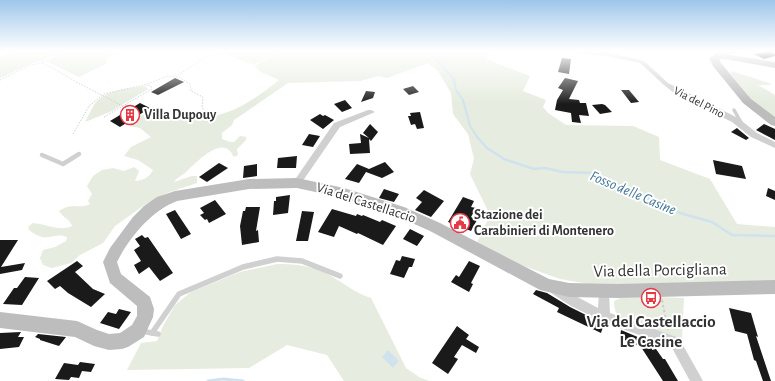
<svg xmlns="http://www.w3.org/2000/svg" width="775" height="381" viewBox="0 0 775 381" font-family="'Alegreya Sans',sans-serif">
<rect width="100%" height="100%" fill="#fff"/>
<g fill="#e6ecdf">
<polygon points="17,51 62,51 42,61 32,63 0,78 0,57"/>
<polygon points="67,51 123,51 119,51 107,58 106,64 79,77 48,62 52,58"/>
<polygon points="219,51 278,51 254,65 218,52"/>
<path d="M279,51H316L306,60L317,51H490L486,59L530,76L523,91L546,100L543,107L548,113L566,125L633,126L659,137L660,160L710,179L737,224L775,227V280L677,284H589L560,279L510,261L477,242L490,215L470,174L474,159L468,134L453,114L451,93L438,71L428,63L387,78L378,76L360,81L288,83L234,120L232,125L222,133V139L230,142H234L240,136L246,137V140L237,149L238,155L234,157C232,155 232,153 231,152C219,137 195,164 186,172C182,176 177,177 174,182L192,176H197V183L167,193L143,206L115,226L103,243L80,255L71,263L52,268L43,265L40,258L43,250L55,247L66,241L67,237C52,231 48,245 29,230L28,227L33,223C47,224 60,232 72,226C70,219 63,218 59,211C74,201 78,210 90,204L88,201L92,194L87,186L93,176L102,170L113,168L124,171L134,167L139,171L135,181C142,181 150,177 153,170L138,160L124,156L131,147L151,137L140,128L130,126V123C136,121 140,115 147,113C151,112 155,113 160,113C165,112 167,109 172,112L171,115L174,116C181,107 196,111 206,114C209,115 211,117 215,116C241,110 258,96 279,80L259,71L255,66Z"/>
<polygon points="732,71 769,83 771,85 758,85 775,95 775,119 750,100 748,95 730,73"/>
<path d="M145,86L148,89L112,111L85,122C88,116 91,110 94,105C105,89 128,89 145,86Z"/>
<path d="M277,264C293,264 307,265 322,271C339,279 352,292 371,298L406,368L419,377L429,381H344L327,355L287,345L249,368L127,370L141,343L157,341L163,326L175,305L191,292L240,272Z"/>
<path d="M642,297L646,301L656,300L658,297L684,298L682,339C669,335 625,324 618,316C615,311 614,307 614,301L621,298Z"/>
</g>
<polygon fill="#cfe2ee" points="388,350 399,361 393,368 382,357"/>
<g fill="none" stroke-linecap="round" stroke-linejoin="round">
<polyline stroke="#cfe2ee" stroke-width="2" points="428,51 454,79 456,90 463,100 470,126 478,138"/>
<polyline stroke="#cfe2ee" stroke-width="2.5" points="477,137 487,148 504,159 534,169 545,168 563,172 591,173 630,189 680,213 712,222 732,235 775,236"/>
<polyline stroke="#cfe2ee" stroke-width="3" points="208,381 223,379 243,381"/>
</g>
<g fill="#1a1a1a">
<polygon points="770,51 775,54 775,56 764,59 754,54"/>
<polygon points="562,58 571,59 569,74 558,72"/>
<polygon points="175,78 184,82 158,95 151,92"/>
<polygon points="565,78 578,81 569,99 579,100 580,103 586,103 589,116 579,115 581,123 572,122 571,113 555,110 557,100 563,90 558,88"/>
<polygon points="413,86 419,92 409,95 403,89"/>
<polygon points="621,90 629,90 639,102 631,103"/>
<polygon points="366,91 375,92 373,98 361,102"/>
<polygon points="345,100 352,108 342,112 334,104"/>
<polygon points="140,103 150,108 120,127 110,121"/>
<polygon points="602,104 605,105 612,112 600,114 592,105"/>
<polygon points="420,112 424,128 417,129 415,124 411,125 408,116 411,116 410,113"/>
<polygon points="320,114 323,116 325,115 334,120 323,129 310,120"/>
<polygon points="370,124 378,132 371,141 369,139 370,153 350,154 349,144 361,143 360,134 369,138 363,133"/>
<polygon points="764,124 775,129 775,140 756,130"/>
<polygon points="737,128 738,129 749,138 746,140 731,132"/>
<polygon points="309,134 320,136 313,147 302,145"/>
<polygon points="297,156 296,168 277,168 278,158"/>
<polygon points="713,160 742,166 746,179 716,174"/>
<polygon points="385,162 394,172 382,178 366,172 359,183 345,179 357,164 369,169"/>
<polygon points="219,163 228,168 207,182 199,177"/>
<polygon points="257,164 257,176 243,178 244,166"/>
<polygon points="768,188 775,191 775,200 766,196"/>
<polygon points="384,189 399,194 394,202 379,198"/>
<polygon points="424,190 444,201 431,217 415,210 422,202 416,198"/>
<polygon points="290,195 288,213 273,215 274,201 276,201 276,197"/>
<polygon points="463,197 474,201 471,207 476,208 471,217 477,220 471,231 448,222"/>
<polygon points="215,200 226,214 209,223 207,219 205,220 200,215 204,213 200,208"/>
<polygon points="246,207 260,207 256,231 258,230 259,242 242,245 240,226 243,211 245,211"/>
<polygon points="332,209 356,216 357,214 362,216 363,215 380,222 382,220 396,226 383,245 358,233 357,234 339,226 334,237 318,232"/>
<polygon points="175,210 191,234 181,239 166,214"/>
<polygon points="302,211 314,212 308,241 296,241"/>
<polygon points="410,229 424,236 417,246 403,239"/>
<polygon points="142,235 145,238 148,237 173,273 160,281 149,267 139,274 134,265 141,261 134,250 140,246 135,239"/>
<polygon points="0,240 18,240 1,267 25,263 22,270 0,274"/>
<polygon points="402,256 415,259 412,267 409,267 404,278 390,274 396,260 400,261"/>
<polygon points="77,261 83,266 75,272 93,289 105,294 91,307 68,293 60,286 55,289 47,281"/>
<polygon points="469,261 480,266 471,283 473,284 469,292 451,282 456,275 459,277"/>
<polygon points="25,277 39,278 22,305 3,304 14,288 17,288"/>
<polygon points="536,290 547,293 570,307 604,324 601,333 557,312 559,308 533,294"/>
<polygon points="729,308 751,313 758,337 756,336 771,381 763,381 756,361 754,360 747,334 735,331"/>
<polygon points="119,309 131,312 119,329 100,323 108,312 116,314"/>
<polygon points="457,326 469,335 466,339 479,347 476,353 462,345 454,357 458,359 448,374 432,363"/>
<polygon points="621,330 652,343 652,350 656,349 663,359 665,359 678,381 663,381 641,347 620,338"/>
<polygon points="21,332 18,337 24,337 19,347 0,349 0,333"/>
<polygon points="38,334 66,337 59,346 40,340 40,339 35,337"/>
<polygon points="80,362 95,364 91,372 82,371 79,378 71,377 69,380 55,379 64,363 78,365"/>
</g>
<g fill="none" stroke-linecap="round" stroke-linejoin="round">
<g stroke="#cdcdcd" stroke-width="1" stroke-dasharray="1.5 1.5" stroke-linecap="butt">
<path d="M42,63C56,69 67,77 80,84C96,92 112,100 127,109"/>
<polyline points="178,75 215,51"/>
<polyline points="0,80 30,65 42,63 65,51"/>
<polyline points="104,117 152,89 151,86 146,85"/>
<polyline points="73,134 89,106 104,94 144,85 168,76 179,77 190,84 191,91 203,97 202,108 205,110"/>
</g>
<polyline stroke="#cdcdcd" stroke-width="2" stroke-dasharray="2.5 2.5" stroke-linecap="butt" points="662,300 668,330"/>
<polyline stroke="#d0d0d0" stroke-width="3.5" points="734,110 742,124"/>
<polyline stroke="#d0d0d0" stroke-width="4.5" points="42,155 63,164 79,154"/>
<g stroke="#d0d0d0" stroke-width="5.5">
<polyline points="141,331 158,334"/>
<polyline points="152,333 179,294 243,267 277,259 302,261 340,276"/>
</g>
<g fill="#d0d0d0" fill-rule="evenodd">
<polygon points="575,51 606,52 644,61 668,83 738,118 757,133 775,142 775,148 751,137 732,122 674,93 664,85 640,63 606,56 578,53"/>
<polygon points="716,51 744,51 741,53 721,54 721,56 718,58 716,57 714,54"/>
<polygon points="368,110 371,110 375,112 340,127 300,185 294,185 293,183 294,181 334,123"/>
<polygon points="555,285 598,308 599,291 600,288 604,286 608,288 609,291 610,313 679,338 703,381 690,381 671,346 608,324 571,306 551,293 550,290 551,287"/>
</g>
<g fill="#bdbdbd" fill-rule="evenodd">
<polygon points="718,53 775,62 775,68 725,59 719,59 721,63 751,99 775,117 775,126 771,125 743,103 713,66 709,58"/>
<path d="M297,178L344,188L404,207L440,223L549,279L569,283L618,284L775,280V294L618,298L569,297L540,290L430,231L394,215L343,198L297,188L249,189L177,201C151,211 129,238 117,262L121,274L150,297L154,309L153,317L144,337L128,347L122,349L109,350L94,346L75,337L0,328V312L77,321L97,330L109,334L120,333L132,325L137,316V306L110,283L103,262L110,248L133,217L144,206L157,197L175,191L249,179Z"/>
</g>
</g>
<linearGradient id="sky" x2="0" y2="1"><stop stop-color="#9ec6ea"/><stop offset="0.49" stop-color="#fff"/><stop offset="1" stop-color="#fff" stop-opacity="0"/></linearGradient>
<rect width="775" height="104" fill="url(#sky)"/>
<defs>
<g id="building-ring" transform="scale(1)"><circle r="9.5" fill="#fff" stroke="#e63946" stroke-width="1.5"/><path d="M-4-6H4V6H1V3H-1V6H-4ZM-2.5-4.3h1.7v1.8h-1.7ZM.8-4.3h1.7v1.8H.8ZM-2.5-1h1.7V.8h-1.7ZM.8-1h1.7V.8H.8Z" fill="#e63946"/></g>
<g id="civic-ring" transform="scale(1)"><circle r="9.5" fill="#fff" stroke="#e63946" stroke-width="1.5"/><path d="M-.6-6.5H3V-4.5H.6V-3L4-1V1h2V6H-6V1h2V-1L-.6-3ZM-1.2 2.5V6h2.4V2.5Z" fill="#e63946"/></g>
<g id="bus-ring" transform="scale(1)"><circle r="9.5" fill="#fff" stroke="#e63946" stroke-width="1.5"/><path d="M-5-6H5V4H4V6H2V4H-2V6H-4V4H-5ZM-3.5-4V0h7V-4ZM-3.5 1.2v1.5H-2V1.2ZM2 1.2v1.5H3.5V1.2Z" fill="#e63946"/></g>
</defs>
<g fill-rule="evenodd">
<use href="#building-ring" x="130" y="115"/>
<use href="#civic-ring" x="460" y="223"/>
<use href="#bus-ring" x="651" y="298"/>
</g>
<g text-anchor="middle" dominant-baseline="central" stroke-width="4" stroke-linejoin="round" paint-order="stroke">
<g font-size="12" fill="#333" stroke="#fff">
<text transform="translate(699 102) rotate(27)">Via del Pino</text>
</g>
<g font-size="14" font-weight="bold" fill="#333" stroke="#fff" text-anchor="start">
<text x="144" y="115">Villa Dupouy</text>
<text x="474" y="215">Stazione dei<tspan x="474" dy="16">Carabinieri di Montenero</tspan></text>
</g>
<g font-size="14" fill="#333" stroke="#fff">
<text transform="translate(366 203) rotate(18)">Via del Castellaccio</text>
</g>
<g font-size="15" font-style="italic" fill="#3f7597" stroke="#fff">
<text transform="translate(633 193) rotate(23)">Fosso delle Casine</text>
</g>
<g font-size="17" fill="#333" stroke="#fff">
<text transform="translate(660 270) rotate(-1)">Via della Porcigliana</text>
</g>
<g font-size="17" font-weight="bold" fill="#333" stroke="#fff">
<text x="651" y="321">Via del Castellaccio<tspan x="651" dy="20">Le Casine</tspan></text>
</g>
</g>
</svg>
